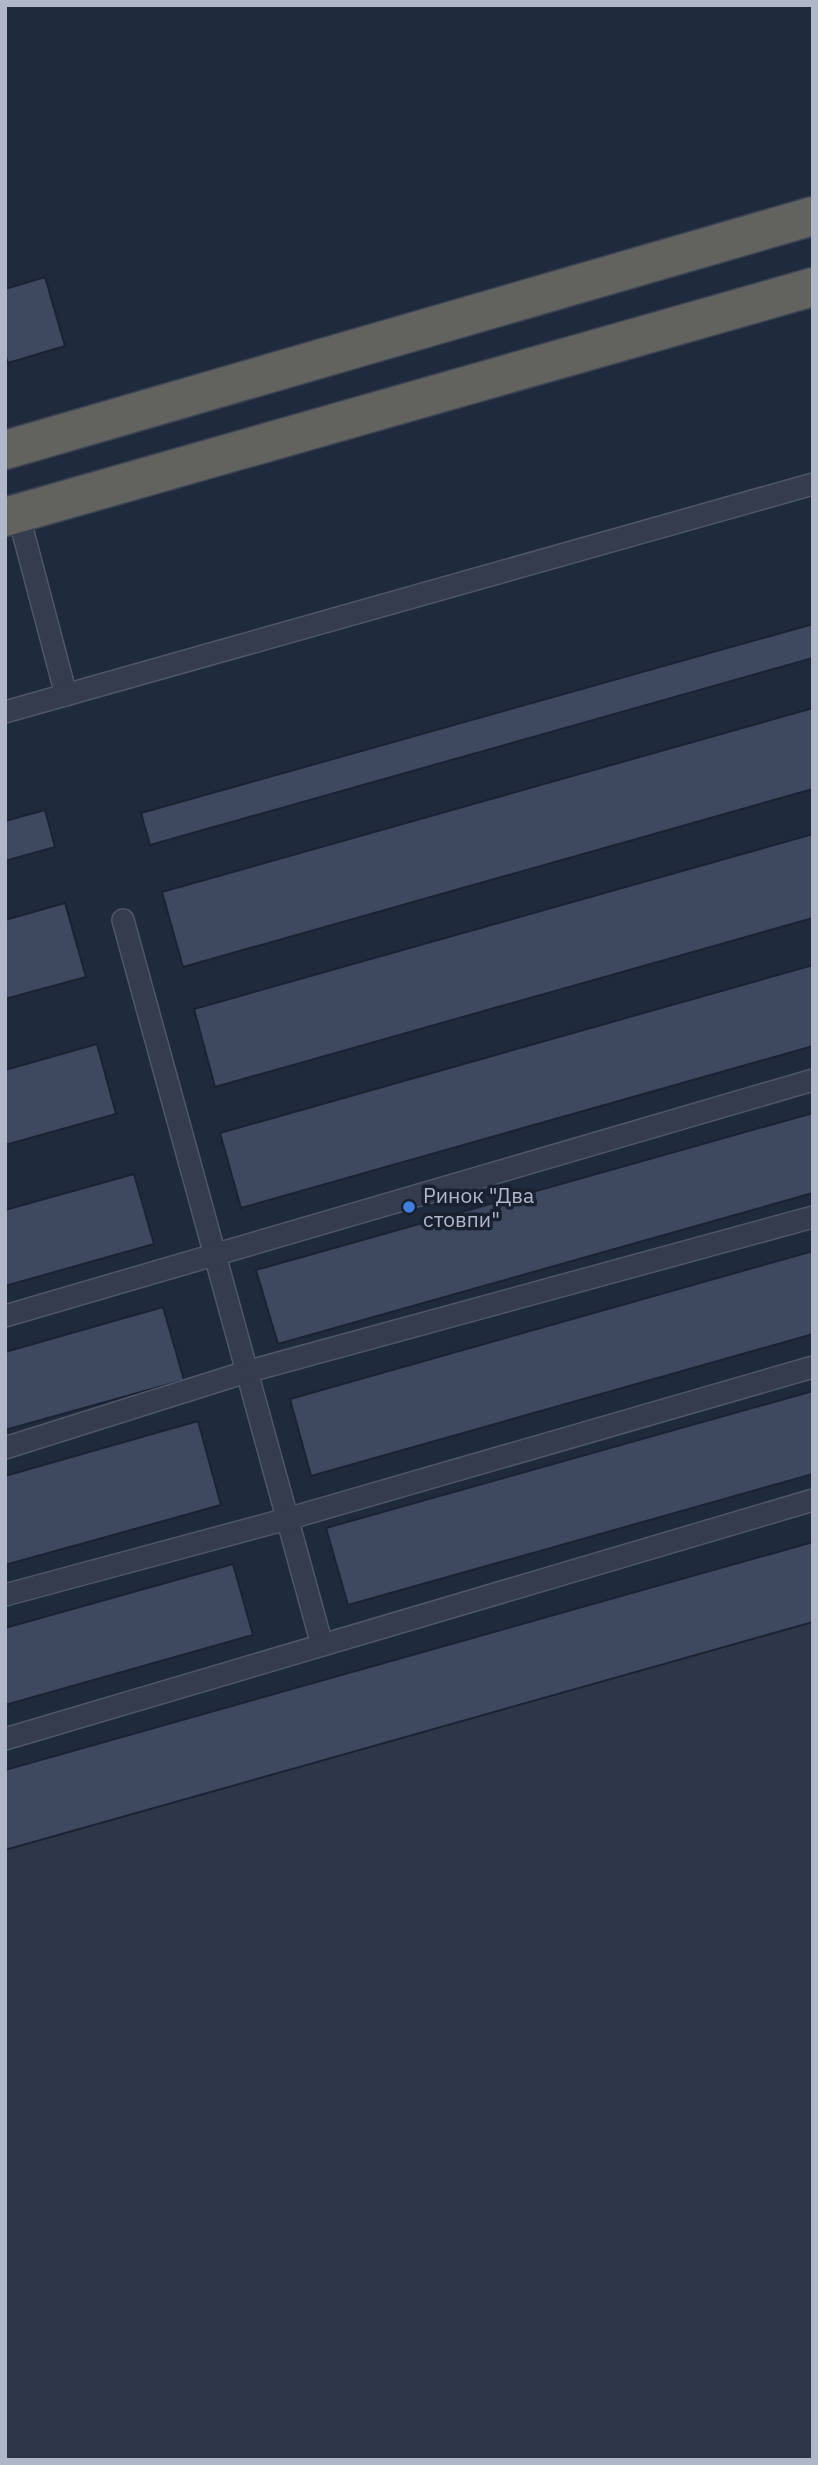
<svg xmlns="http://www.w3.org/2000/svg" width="818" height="2465" viewBox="0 0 818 2465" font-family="'IBM Plex Sans',sans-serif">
<rect width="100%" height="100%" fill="#202a3d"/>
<polygon fill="#2e374a" points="813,1622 813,2460 5,2460 5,1850"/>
<g fill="#3e495f" stroke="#1b2333" stroke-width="2">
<polygon points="45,277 65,346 8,363 5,354 5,289"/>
<polygon points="813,624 813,658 150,845 141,813"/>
<polygon points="813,708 813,789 183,967 162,892"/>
<polygon points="45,810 55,847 5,861 5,821"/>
<polygon points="813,834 813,918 215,1087 194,1009"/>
<polygon points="65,903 86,977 5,999 5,920"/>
<polygon points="813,965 813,1046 241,1208 220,1133"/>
<polygon points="97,1044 116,1114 5,1145 5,1070"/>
<polygon points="813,1113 813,1193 278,1344 256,1270"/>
<polygon points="134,1174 154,1244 5,1286 5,1210"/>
<polygon points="813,1251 813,1334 311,1476 290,1399"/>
<polygon points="163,1307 184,1380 5,1430 5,1352"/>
<polygon points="813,1391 813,1474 348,1605 326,1528"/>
<polygon points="198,1421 221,1505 5,1565 5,1476"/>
<polygon points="813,1542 813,1622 5,1850 5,1770"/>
<polygon points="233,1564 253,1635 5,1705 5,1628"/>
</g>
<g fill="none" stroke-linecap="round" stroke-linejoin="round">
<g stroke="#4f5767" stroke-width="24">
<g id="service">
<polyline points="18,513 66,695"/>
<polyline points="5,712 813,484"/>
<polyline points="123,920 322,1645"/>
<polyline points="5,1316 813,1080"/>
<polyline points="5,1448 246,1372 813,1217"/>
<polyline points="5,1595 287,1519 813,1367"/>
<polyline points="5,1739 813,1500"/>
</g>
</g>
<g stroke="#3c4454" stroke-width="41">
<g id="trunk">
<polyline points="5,450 813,216"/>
<polyline points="5,517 813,287"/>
</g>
</g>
<use href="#service" stroke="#343c4d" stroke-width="21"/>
<use href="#trunk" stroke="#62625e" stroke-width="38"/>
</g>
<circle fill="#3f7fe0" stroke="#192131" stroke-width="2.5" cx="409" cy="1207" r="7"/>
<g text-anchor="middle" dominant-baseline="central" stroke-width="7" stroke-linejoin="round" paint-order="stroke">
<g font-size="21" fill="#afb7c9" stroke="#192131" text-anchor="start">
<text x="423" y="1195">Ринок "Два<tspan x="423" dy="24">стовпи"</tspan></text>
</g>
</g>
<rect width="818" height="2465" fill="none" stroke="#afb7c9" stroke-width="14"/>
</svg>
